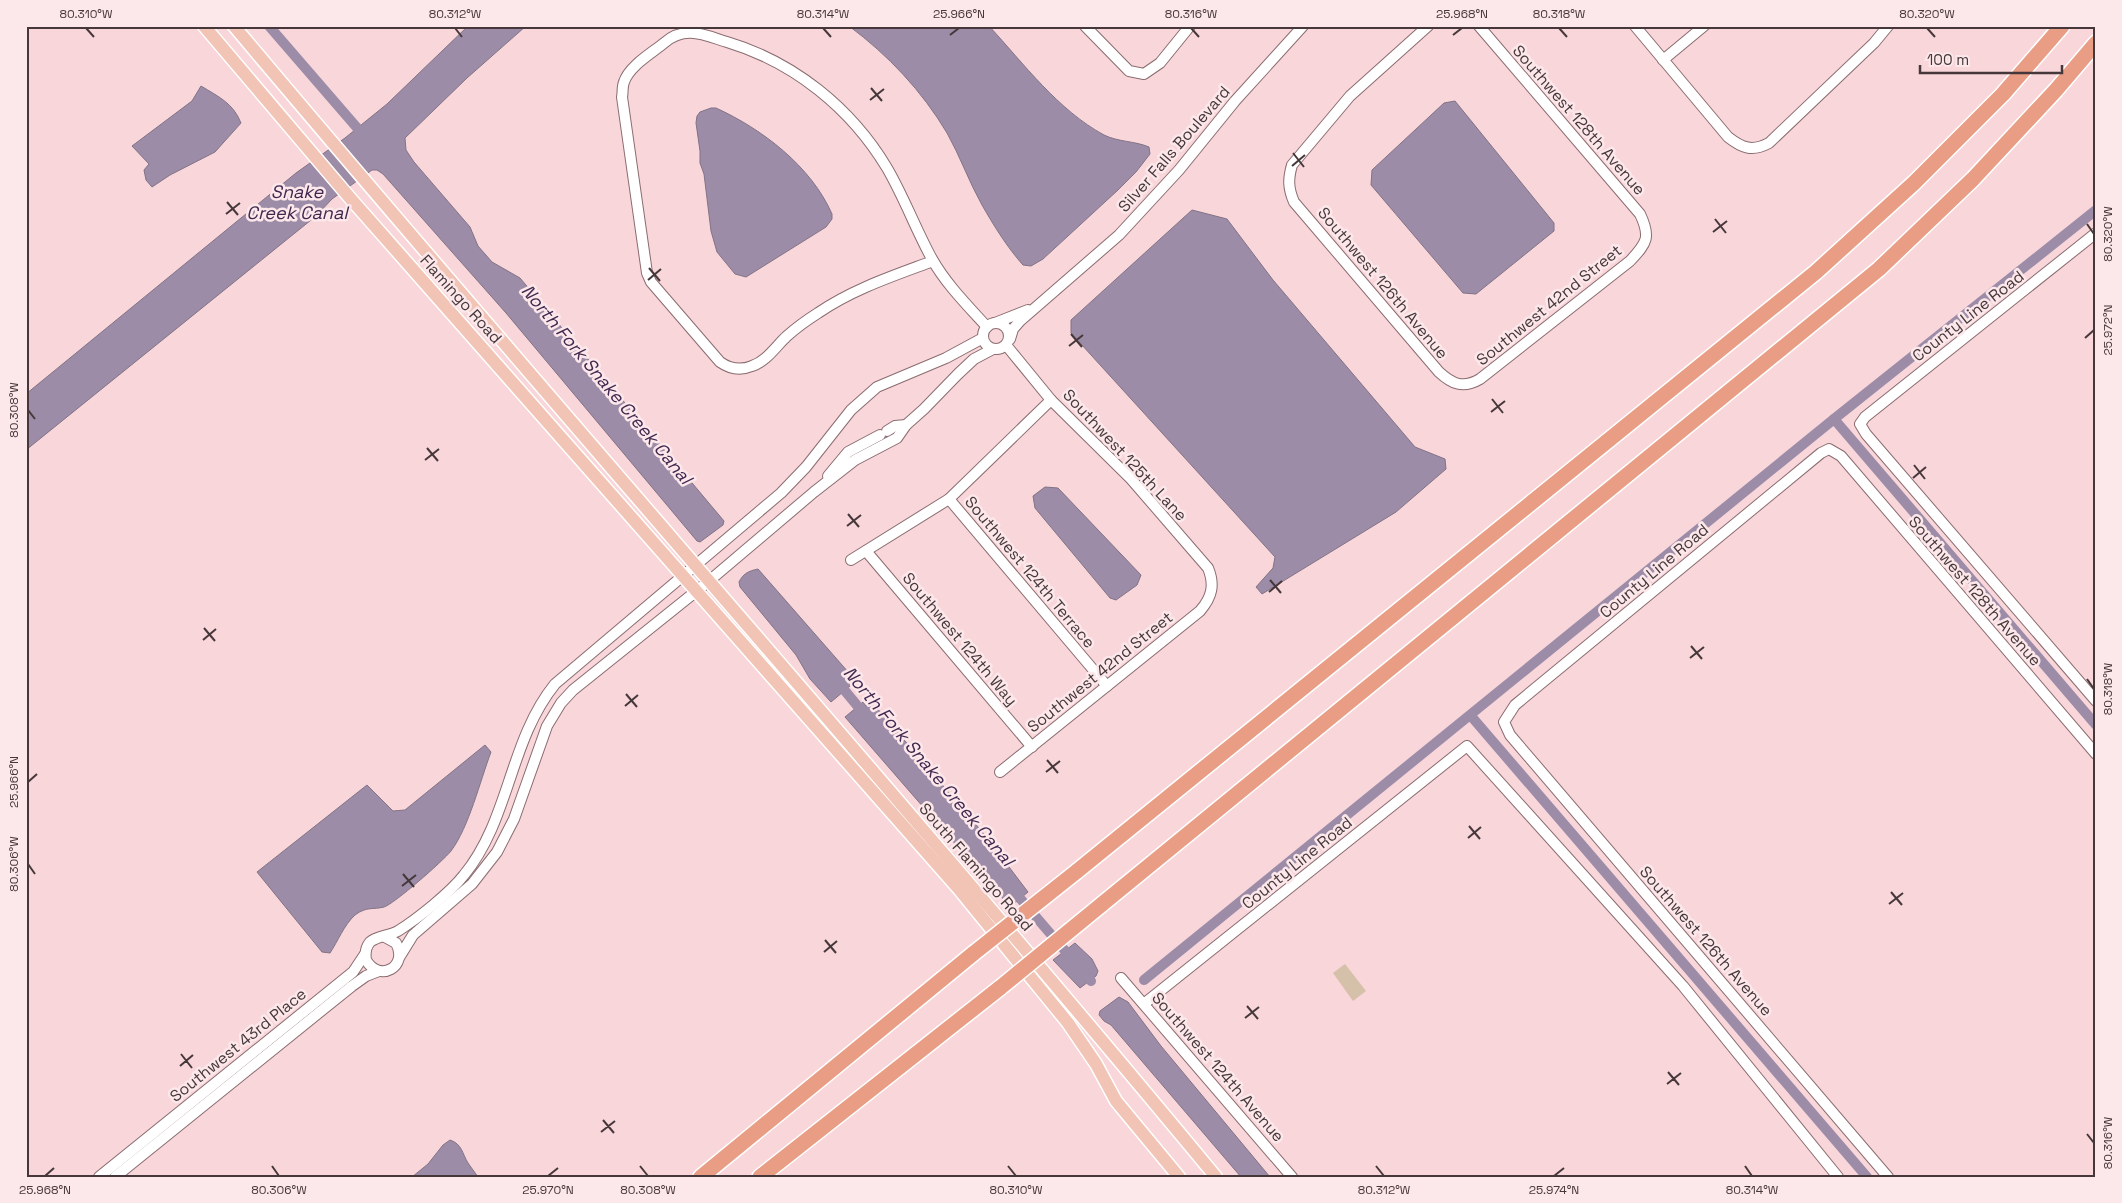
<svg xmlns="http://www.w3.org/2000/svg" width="2122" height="1203" viewBox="0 0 2122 1203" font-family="'Space Grotesk',sans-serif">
<rect width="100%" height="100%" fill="#f8d6da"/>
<polygon fill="#d5c0aa" points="1345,964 1366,991 1353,1001 1333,973"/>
<g fill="#9c8ca7" stroke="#827386">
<polygon points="468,26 526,26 467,78 405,138 406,150 414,162 470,227 478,246 492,262 520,278 724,521 723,525 700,542 697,541 506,313 383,174 377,170 372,170 332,199 316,216 26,450 26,394 296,173 345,138 387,104"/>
<path d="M849,26H989C1024,64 1058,110 1104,135C1118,142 1135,141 1149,147L1150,154L1136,172L1118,190L1043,259L1031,266L1023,265C1007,247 994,226 982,205C969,182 960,156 947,133C922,91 888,55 849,26Z"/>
<path d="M201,86C219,97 233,103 241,123L215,152L170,175L152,187L146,180L144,170L149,164L132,146L192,101Z"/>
<polygon points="1455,101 1554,223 1554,231 1476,294 1463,293 1371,185 1372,170 1444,103"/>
<path d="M711,108H716C762,129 811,166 832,214V219L826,227L746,277L735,274L717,252L711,231L704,174L700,163V151L696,123L697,116L700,112Z"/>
<polygon points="1192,210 1227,219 1273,280 1415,447 1445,459 1446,469 1396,512 1262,594 1256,587 1273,568 1275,557 1071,333 1071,320"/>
<polygon points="1045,487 1058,488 1141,575 1137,585 1116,600 1110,598 1035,508 1033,496"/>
<path d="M758,569L856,681L831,702L810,679L796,655L740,587L739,582C743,574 748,571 758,569Z"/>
<polygon points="871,701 984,834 1028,892 1010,907 845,717 863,702 866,706"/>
<path d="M485,745L491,752C480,781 469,827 451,851C443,861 394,904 384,907C373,910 367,906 355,915C344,925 338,941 330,953L322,952L257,872L367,785L393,811L405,810Z"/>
<polygon points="1075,943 1092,959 1098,971 1096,976 1080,988 1053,960"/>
<polygon points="1119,997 1128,1002 1161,1046 1270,1177 1241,1177 1111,1025 1104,1021 1099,1015 1100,1011"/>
<path d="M450,1140C462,1144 462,1153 468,1163C471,1168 475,1172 478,1177H412L428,1164L443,1145Z"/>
</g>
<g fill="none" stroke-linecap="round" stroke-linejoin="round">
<g stroke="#9c8ca7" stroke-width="10">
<polyline points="269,26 365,137"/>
<polyline points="1834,419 2096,725"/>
<polyline points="836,680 865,715"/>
<polyline points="1471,716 1867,1177"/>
<polyline points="1012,889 1091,981"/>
<polyline points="1144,980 1834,419 2096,210"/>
</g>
<g stroke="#8a6c70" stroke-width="12">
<g id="minor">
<polyline points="1085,26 1129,71 1144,74 1160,63 1190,26"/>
<path d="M1428,26L1350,96L1292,165C1288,179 1288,188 1294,202L1439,372C1452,384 1463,389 1480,379L1630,261C1647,243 1651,237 1640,214L1479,26"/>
<path d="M1635,26L1728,137C1742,148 1752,152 1769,143L1874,43L1888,26"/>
<polyline points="1663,60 1704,26"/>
<polyline points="2096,233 1865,417 1860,424 1866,434 2096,701"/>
<path d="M933,261C893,276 853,289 818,313C807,320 796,328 787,336C776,346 767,361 752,366C740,371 730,369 720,362L651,282L647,273L622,97C623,93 622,87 624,82C629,66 652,53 664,43C685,25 704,35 727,42C794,62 851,108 887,168C904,197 916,230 932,259C946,284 968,306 987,327"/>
<circle cx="996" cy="336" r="13"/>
<polyline points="995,323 1028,310"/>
<polyline points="1010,339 1013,329 1020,321 1119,235 1179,170 1235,101 1303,26"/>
<polyline points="887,431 895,426 906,425"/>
<polyline points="828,476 848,452 880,435"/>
<polyline points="949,499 1107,686"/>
<polyline points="866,551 1032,747"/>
<polyline points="851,560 949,499 1051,400"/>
<path d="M1000,772L1200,611C1212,597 1215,585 1208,568L1131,479L1051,400L1006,345"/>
<path d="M385,937L396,943C409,967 379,983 366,960C365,954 365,948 370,942C377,936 389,936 398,931C417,919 450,893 464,875C510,819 509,741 555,684L781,493L806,467L851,410L877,387L946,358L983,338"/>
<polyline points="400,956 413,935 472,884 497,852 514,819 547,726 561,703 573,690 709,581 814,492 855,460 897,438 906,425 924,409 958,374 974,359 993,349"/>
<polyline points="1121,978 1292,1177"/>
<polyline points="1145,1003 1467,746 1683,986 1838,1177"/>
<polyline points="99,1177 353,972 365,954"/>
<polyline points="115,1177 352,986 366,976 379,971"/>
<polyline points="1888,1177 1510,735 1504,722 1515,705 1821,453 1829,449 1841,456 2096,754"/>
</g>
</g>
<g stroke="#fff" stroke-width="15">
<g id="major">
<polyline points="204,26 350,198 958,888 1068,1023 1096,1064 1116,1101 1179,1177"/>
<path d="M234,26C558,412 894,788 1216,1177"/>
</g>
</g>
<g stroke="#fff" stroke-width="18">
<g id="highway">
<polyline points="1076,872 1816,272 1914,183 2003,94 2062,26"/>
<polyline points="1101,905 1879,269 1973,179 2056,90 2096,43"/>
<polyline points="701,1177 974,953"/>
<polyline points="760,1177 1001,987"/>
</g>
</g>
<use href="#minor" stroke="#fff" stroke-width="10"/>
<use href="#major" stroke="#f1c4b5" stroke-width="12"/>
<use href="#highway" stroke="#e89d84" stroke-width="15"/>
<g stroke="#fff" stroke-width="18" stroke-linecap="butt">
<g id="highway-bridge">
<polyline points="974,953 1076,872"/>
<polyline points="1001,987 1101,905"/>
</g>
</g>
<use href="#highway-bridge" stroke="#e89d84" stroke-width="15"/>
</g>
<path fill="none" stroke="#46383a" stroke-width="2" d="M86,28L94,37M455,28L462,37M823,28L831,37M1191,28L1199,37M1559,28L1567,37M1927,28L1935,37M950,35L959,28M1453,35L1462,28M871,88L882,101M870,100L884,89M1293,153L1304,167M1292,166L1305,155M227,202L238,215M226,214L240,203M1715,219L1726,233M2087,224L2094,234M1713,232L1727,221M649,268L660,281M648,280L661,269M1071,334L1082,347M2085,338L2094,330M1069,346L1083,335M1492,399L1503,413M28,410L35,419M1491,412L1505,401M427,448L438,461M425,460L439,449M1914,465L1925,479M1913,478L1926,467M848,514L859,527M847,526L861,515M1270,580L1281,593M1269,592L1282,581M204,628L215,641M203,640L216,629M1691,646L1702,659M1690,658L1704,647M2087,679L2094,689M626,694L637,707M625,706L638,695M1047,760L1058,773M1046,772L1060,761M28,782L37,774M1469,826L1480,839M1468,838L1481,827M28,864L35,874M403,874L414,887M402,886L416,875M1891,892L1902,905M1889,904L1903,893M825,940L836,953M824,952L837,941M1247,1006L1258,1019M1245,1018L1259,1007M181,1054L192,1068M180,1066L193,1055M1668,1072L1679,1085M1667,1084L1681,1073M603,1120L614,1133M601,1132L615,1121M2087,1134L2094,1143M272,1166L279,1176M640,1166L648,1176M1008,1166L1016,1176M1376,1166L1384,1176M1745,1166L1752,1176M45,1176L54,1168M548,1176L558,1168M1554,1176L1564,1168"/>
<g text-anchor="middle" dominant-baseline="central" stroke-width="5" stroke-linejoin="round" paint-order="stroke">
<g font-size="16" fill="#46383a" stroke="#fce7ea">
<text transform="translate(1579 120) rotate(49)">Southwest 128th Avenue</text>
<text transform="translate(1174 149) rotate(-49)">Silver Falls Boulevard</text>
<text transform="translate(1383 283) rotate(50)">Southwest 126th Avenue</text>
<text transform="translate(461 299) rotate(48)">Flamingo Road</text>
<text transform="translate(1549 305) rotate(-39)">Southwest 42nd Street</text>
<text transform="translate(1968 316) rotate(-38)">County Line Road</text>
<text transform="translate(1125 455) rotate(47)">Southwest 125th Lane</text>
<text transform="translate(1654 571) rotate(-40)">County Line Road</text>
<text transform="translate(1030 572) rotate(50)">Southwest 124th Terrace</text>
<text transform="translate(1975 591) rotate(49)">Southwest 128th Avenue</text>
<text transform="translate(960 639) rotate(50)">Southwest 124th Way</text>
<text transform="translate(1100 672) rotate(-39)">Southwest 42nd Street</text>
<text transform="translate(1297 863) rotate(-39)">County Line Road</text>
<text transform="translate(976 867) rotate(49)">South Flamingo Road</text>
<text transform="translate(1706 941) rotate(49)">Southwest 126th Avenue</text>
<text transform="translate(238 1045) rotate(-39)">Southwest 43rd Place</text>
<text transform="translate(1218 1067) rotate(49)">Southwest 124th Avenue</text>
</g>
<g font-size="18" font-style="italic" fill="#41284f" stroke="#fce7ea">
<text x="297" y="191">Snake<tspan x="297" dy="21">Creek Canal</tspan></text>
<text transform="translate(607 384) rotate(50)">North Fork Snake Creek Canal</text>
<text transform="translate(929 766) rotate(50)">North Fork Snake Creek Canal</text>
</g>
</g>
<rect width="2122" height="1203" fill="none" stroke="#fce7ea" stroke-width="55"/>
<path d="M1920 65v8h142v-8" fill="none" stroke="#46383a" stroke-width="2.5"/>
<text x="1927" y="65" font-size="15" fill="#46383a" stroke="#fce7ea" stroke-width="4" paint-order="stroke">100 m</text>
<rect x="28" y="28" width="2066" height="1148" fill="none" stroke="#46383a" stroke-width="2"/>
<g font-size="12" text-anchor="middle" fill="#46383a">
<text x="86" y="18">80.310°W</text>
<text x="455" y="18">80.312°W</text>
<text x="823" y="18">80.314°W</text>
<text x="959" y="18">25.966°N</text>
<text x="1191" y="18">80.316°W</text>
<text x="1462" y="18">25.968°N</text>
<text x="1559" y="18">80.318°W</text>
<text x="1927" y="18">80.320°W</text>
<text transform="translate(2108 234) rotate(-90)" y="4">80.320°W</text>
<text transform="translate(2108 330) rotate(-90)" y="4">25.972°N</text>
<text transform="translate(14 410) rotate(-90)" y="4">80.308°W</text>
<text transform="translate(2108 689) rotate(-90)" y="4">80.318°W</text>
<text transform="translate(14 782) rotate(-90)" y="4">25.966°N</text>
<text transform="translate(14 864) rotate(-90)" y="4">80.306°W</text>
<text transform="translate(2108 1143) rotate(-90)" y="4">80.316°W</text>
<text x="45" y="1194">25.968°N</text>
<text x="279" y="1194">80.306°W</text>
<text x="548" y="1194">25.970°N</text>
<text x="648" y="1194">80.308°W</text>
<text x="1016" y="1194">80.310°W</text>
<text x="1384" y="1194">80.312°W</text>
<text x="1554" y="1194">25.974°N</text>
<text x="1752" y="1194">80.314°W</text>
</g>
</svg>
